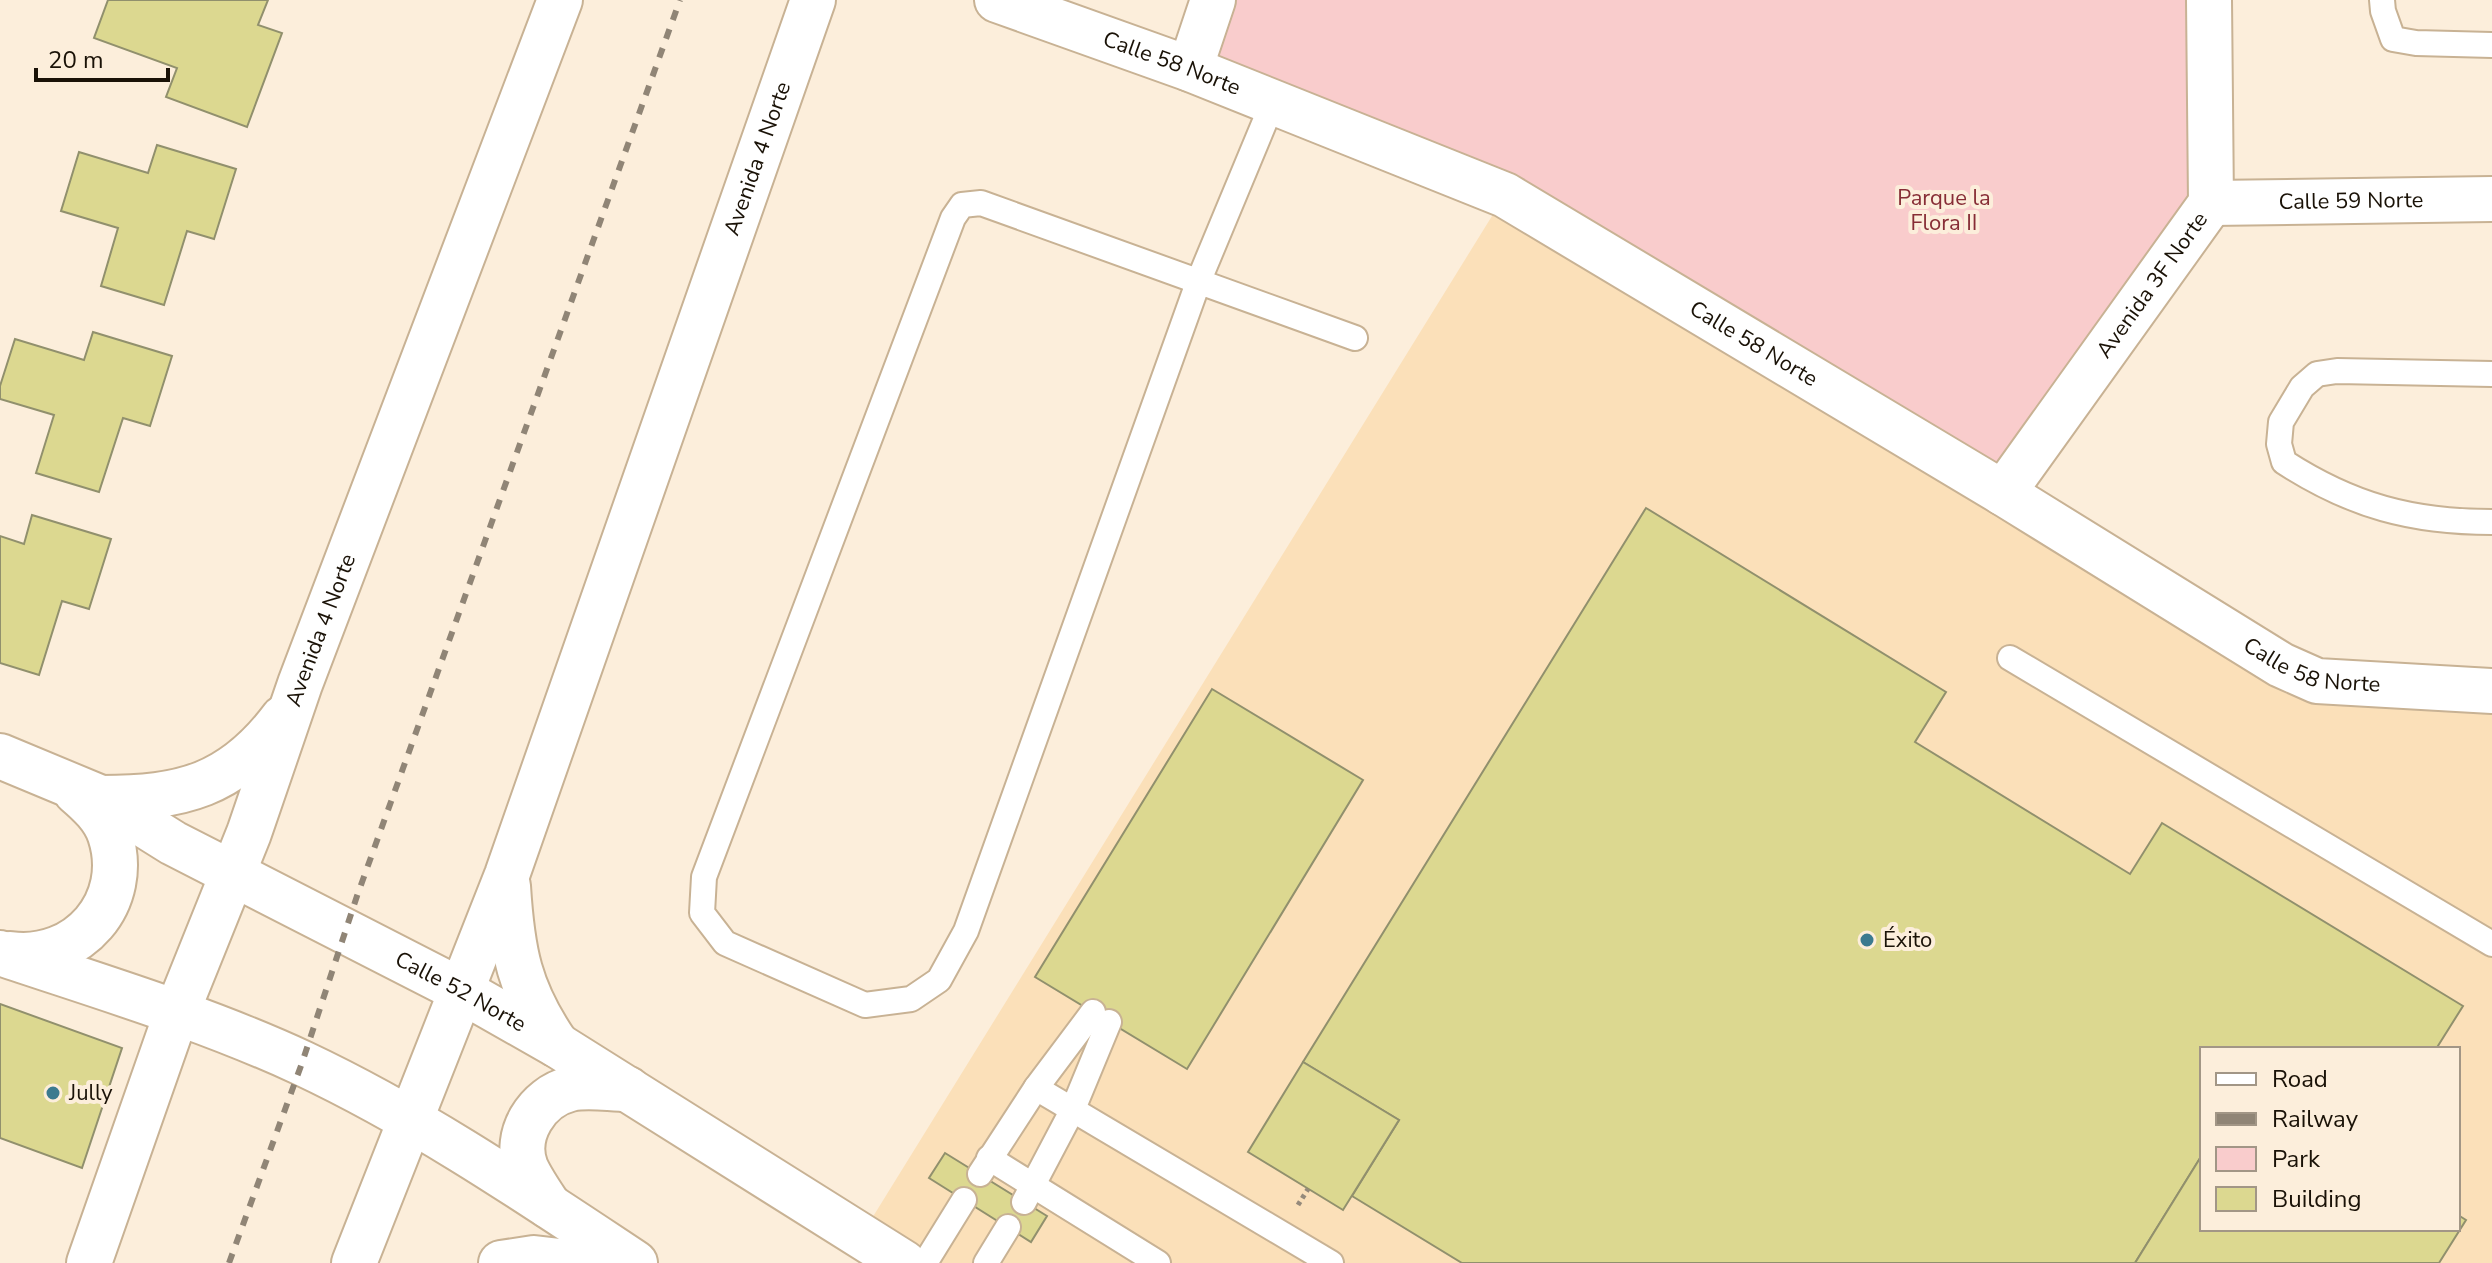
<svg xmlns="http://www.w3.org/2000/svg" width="2492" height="1263" viewBox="0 0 2492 1263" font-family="'Nunito Sans',sans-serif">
<rect width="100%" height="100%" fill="#fceedb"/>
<path fill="#fbe0b9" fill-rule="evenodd" d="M1505,195L2281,665L2492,691V1263H904L861,1236ZM2202,1049H2458V1229H2202Z"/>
<polygon fill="#f9cccc" points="1213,0 2209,0 2211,203 2003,493 1505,195 1190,69"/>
<g fill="#dcd890" stroke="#91906d" stroke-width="2">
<polygon points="108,0 268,0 258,25 282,33 247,127 166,97 177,68 94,38"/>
<polygon points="157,145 236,169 214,239 187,231 164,305 101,286 118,228 61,211 79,152 148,173"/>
<polygon points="93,332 172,356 150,426 123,418 99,492 36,473 54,415 0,399 0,386 15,339 84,360"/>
<polygon points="1646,508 1946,692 1915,742 2130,874 2162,823 2463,1006 2436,1049 2202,1049 2202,1155 2135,1263 1462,1263 1352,1196 1399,1120 1303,1062"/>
<polygon points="32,515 111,539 89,609 62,601 39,675 0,663 0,536 24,544"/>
<polygon points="1212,689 1363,780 1187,1069 1035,977"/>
<polygon points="0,1004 122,1048 82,1168 0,1138"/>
<polygon points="1303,1062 1399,1120 1343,1210 1248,1152"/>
<polygon points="945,1153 1047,1216 1031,1242 929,1178"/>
<polygon points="2202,1155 2202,1229 2458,1229 2458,1215 2466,1220 2439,1263 2135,1263"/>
</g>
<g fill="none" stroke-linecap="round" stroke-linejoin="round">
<g stroke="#c8b294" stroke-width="28">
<g id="lane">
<polyline points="2382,0 2383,11 2393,39 2416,43 2492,45"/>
<polyline points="1273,102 1199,280 966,931 939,980 911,999 865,1005 725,943 702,913 704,877 953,218 962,205 981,203 1355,338"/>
<path d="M2492,374L2337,371L2317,374L2302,387L2281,422L2279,444L2284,462C2352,506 2412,522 2492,522"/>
<polyline points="2010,658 2492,944"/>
<polyline points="1036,1088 1331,1263"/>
<polyline points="989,1158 1158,1263"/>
<polyline points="980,1174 1036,1088 1093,1012"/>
<polyline points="1024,1202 1073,1109 1109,1022"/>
<polyline points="925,1263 964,1200"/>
<polyline points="986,1263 1008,1227"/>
</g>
</g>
<g stroke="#c8b294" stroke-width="48">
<g id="street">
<path id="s1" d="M997,0L1190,69L1505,195L2003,493L2281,665L2317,681L2492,691"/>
<polyline points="1190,69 1213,0"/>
<path id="s2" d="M2211,203L2492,199"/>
<path id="s3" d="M2003,493L2211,203L2209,0"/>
</g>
</g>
<g stroke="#c8b294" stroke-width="48">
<g id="secondary">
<path id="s4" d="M0,756L101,798L173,843L460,990L557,1045L904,1263"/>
<path d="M101,798C182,798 232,786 283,718"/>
<path d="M508,886C512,951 519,990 557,1045"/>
<path d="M0,953C101,987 205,1018 302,1063C419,1118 528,1192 635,1263"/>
<path d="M10,954C78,963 132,902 110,835C104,817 90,804 76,792"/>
<path d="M549,1206C541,1194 532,1181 526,1168C513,1135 537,1097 570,1089C588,1085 609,1089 628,1089"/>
<path id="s5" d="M89,1263L177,1012L249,833L300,684L560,0"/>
<path id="s6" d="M354,1263L507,875L813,0"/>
<polyline points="501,1263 534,1258 577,1263"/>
</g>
</g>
<polyline stroke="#958a7b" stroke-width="5" stroke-dasharray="4 4" stroke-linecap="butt" points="1298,1205 1308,1189"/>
<use href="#lane" stroke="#fff" stroke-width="24"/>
<use href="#street" stroke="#fff" stroke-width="44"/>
<use href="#secondary" stroke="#fff" stroke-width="44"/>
<polyline stroke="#908576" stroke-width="6" stroke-dasharray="10 10" stroke-linecap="butt" points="229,1263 302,1063 357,896 680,0"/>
</g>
<g fill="#3b7a8f" stroke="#fceedb" stroke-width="3">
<circle cx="1867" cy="940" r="8"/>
<circle cx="53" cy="1093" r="8"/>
</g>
<g text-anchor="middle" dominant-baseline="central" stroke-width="8" stroke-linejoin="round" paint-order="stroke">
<g font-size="22" fill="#1a1207" stroke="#fceedb">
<text stroke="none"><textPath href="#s1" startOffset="186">Calle 58 Norte</textPath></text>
<text stroke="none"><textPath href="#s6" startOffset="1176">Avenida 4 Norte</textPath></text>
<text stroke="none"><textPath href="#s2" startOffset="140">Calle 59 Norte</textPath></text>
<text stroke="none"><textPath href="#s3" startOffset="256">Avenida 3F Norte</textPath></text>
<text stroke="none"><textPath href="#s1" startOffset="834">Calle 58 Norte</textPath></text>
<text stroke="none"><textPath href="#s5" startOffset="674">Avenida 4 Norte</textPath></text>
<text stroke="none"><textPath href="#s1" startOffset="1482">Calle 58 Norte</textPath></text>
<text stroke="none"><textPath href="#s4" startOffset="518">Calle 52 Norte</textPath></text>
</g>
<g font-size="22" fill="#872d36" stroke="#fceedb">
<text x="1944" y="198">Parque la<tspan x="1944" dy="25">Flora II</tspan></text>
</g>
<g font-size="22" fill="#1a1207" stroke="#fceedb" text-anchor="start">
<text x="1883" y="940">Éxito</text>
<text x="69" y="1093">Jully</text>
</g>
</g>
<rect x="2200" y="1047" width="260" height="184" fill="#fceedb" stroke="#a29686" stroke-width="2"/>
<rect x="2216" y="1073" width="40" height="12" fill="#ffffff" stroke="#a29686" stroke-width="2"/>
<text x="2272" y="1087" font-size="24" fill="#1a1207">Road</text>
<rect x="2216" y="1113" width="40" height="12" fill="#908576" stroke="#a29686" stroke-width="2"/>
<text x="2272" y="1127" font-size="24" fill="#1a1207">Railway</text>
<rect x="2216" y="1147" width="40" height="24" fill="#f9cccc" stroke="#a29686" stroke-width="2"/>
<text x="2272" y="1167" font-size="24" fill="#1a1207">Park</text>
<rect x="2216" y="1187" width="40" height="24" fill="#dcd890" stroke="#a29686" stroke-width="2"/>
<text x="2272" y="1207" font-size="24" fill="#1a1207">Building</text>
<path d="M36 68v12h132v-12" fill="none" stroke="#1a1207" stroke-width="4"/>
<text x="48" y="68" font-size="24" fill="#1a1207" stroke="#fceedb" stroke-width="6" paint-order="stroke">20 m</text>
</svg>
